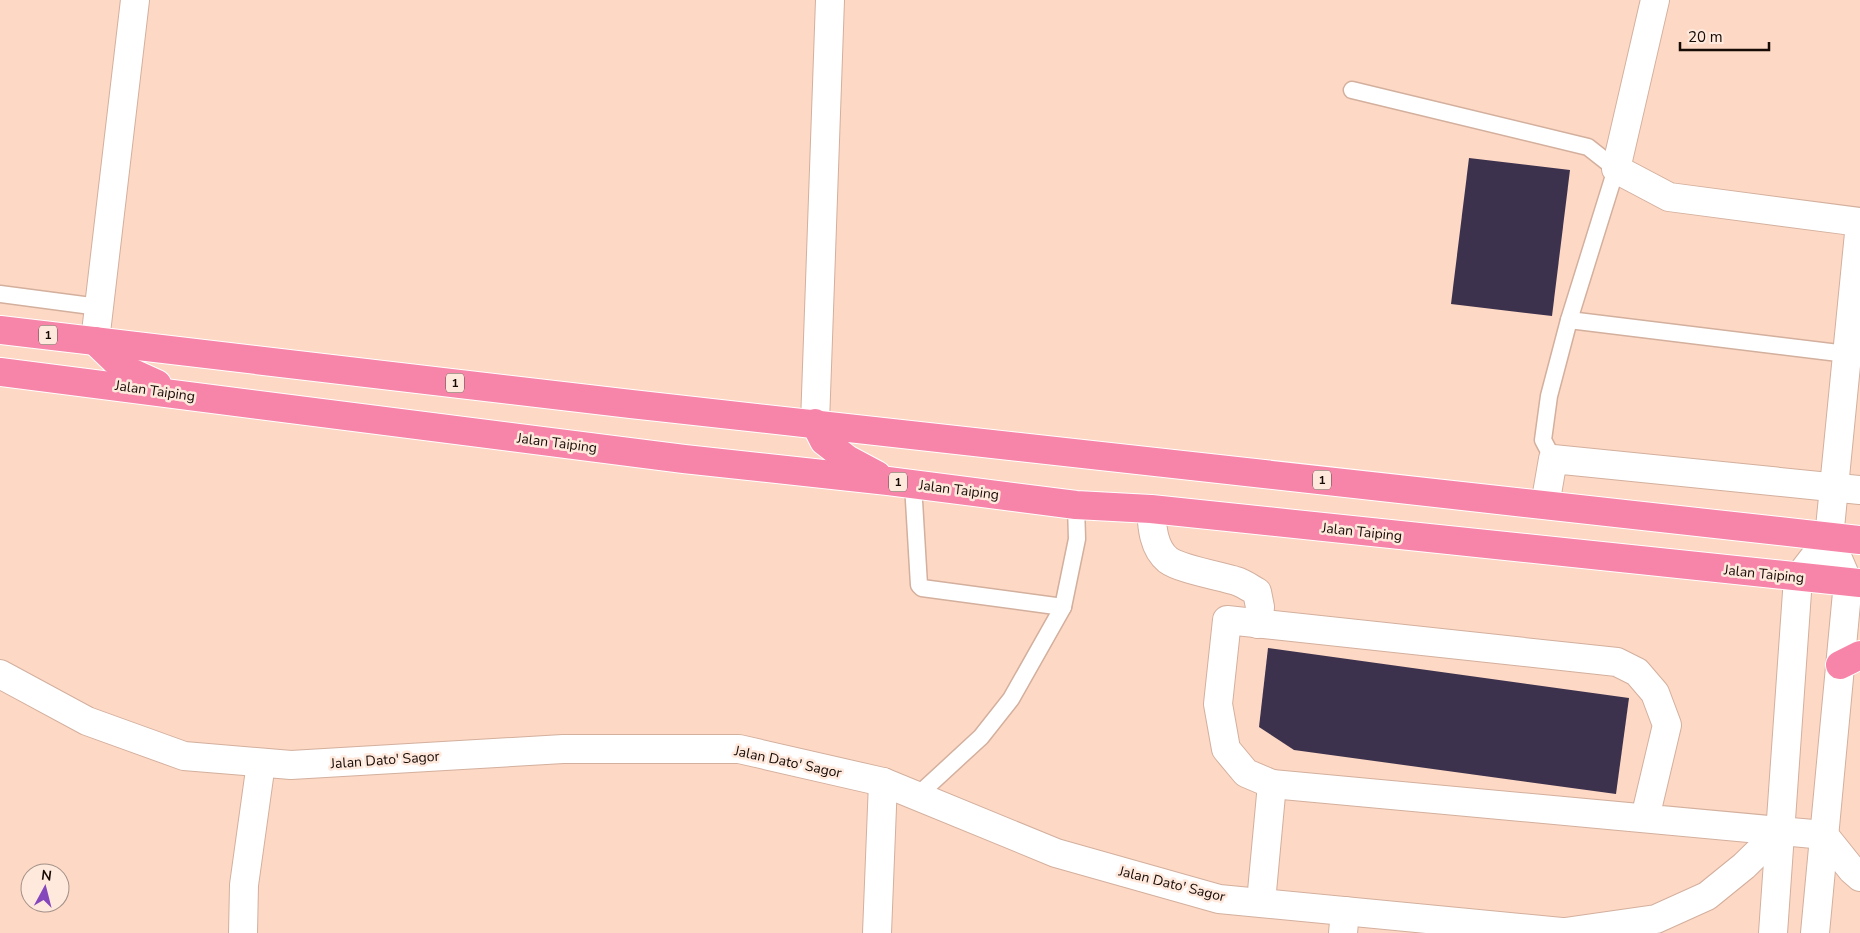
<svg xmlns="http://www.w3.org/2000/svg" width="1860" height="933" viewBox="0 0 1860 933" font-family="'Nunito Sans',sans-serif">
<rect width="100%" height="100%" fill="#fdd8c5"/>
<g fill="#3d324e">
<polygon points="1469,158 1570,170 1552,316 1451,304"/>
<polygon points="1268,648 1629,698 1616,794 1294,750 1259,727"/>
</g>
<g fill="none" stroke-linecap="round" stroke-linejoin="round">
<g stroke="#d3af9d" stroke-width="19">
<g id="lane">
<polyline points="1352,90 1588,147 1616,169 1569,320 1549,396 1543,440 1553,459"/>
<polyline points="0,294 99,307"/>
<polyline points="1569,320 1855,355"/>
<polyline points="913,484 919,585 922,588 1063,607 1077,539 1076,505"/>
<polyline points="917,796 981,737 1011,699 1063,607"/>
</g>
</g>
<g stroke="#d3af9d" stroke-width="30">
<g id="street">
<polyline points="1655,0 1616,169 1669,197 1860,222"/>
<polyline points="95,341 135,0"/>
<polyline points="815,423 830,0"/>
<polyline points="1545,505 1553,459 1860,490"/>
<path d="M1151,509C1152,526 1153,548 1168,560C1180,569 1220,576 1236,581C1243,583 1250,588 1257,592L1260,607L1258,624"/>
<polyline points="1829,538 1860,223"/>
<polyline points="1645,818 1667,725 1655,693 1637,672 1617,662 1227,620 1218,704 1226,749 1246,773 1272,784 1824,835"/>
<polyline points="1261,902 1272,784"/>
<polyline points="243,933 244,885 261,763"/>
<polyline points="877,933 883,782"/>
<polyline points="1343,933 1345,911"/>
</g>
</g>
<g stroke="#d3af9d" stroke-width="30">
<g id="secondary">
<polyline points="0,674 87,721 184,756 291,765 563,749 739,749 883,782 1056,853 1219,899 1572,933"/>
<polyline points="1824,835 1852,870 1860,877"/>
<polyline points="1565,932 1656,919 1707,896 1744,866 1780,831"/>
<polyline points="1773,933 1798,578 1829,538 1848,582 1815,933"/>
</g>
</g>
<g stroke="#fff" stroke-width="30">
<g id="highway">
<polyline points="0,330 631,404 1860,540"/>
<polyline points="95,341 124,369 157,384"/>
<polyline points="0,372 684,459 888,481 1076,505 1151,509 1860,583"/>
<polyline points="815,423 824,441 847,459 877,475"/>
<polyline points="1840,665 1860,655"/>
</g>
</g>
<use href="#lane" stroke="#fff" stroke-width="16"/>
<use href="#street" stroke="#fff" stroke-width="28"/>
<use href="#secondary" stroke="#fff" stroke-width="28"/>
<use href="#highway" stroke="#f785a9" stroke-width="28"/>
</g>
<g text-anchor="middle" dominant-baseline="central" stroke-width="5" stroke-linejoin="round" paint-order="stroke">
<g fill="#ffe9dd" stroke="#5d4e46" stroke-width="1">
<rect x="39" y="325.5" width="18" height="19" rx="4"/>
<rect x="446" y="373.5" width="18" height="19" rx="4"/>
<rect x="1313" y="470.5" width="18" height="19" rx="4"/>
<rect x="889" y="472.5" width="18" height="19" rx="4"/>
</g>
<g font-size="12" font-weight="bold" fill="#170b06">
<text x="48" y="335">1</text>
<text x="455" y="383">1</text>
<text x="1322" y="480">1</text>
<text x="898" y="482">1</text>
</g>
<g font-size="14" fill="#170b06" stroke="#ffe9dd">
<text transform="translate(155 391) rotate(8)">Jalan Taiping</text>
<text transform="translate(557 443) rotate(7)">Jalan Taiping</text>
<text transform="translate(959 490) rotate(7)">Jalan Taiping</text>
<text transform="translate(1362 532) rotate(6)">Jalan Taiping</text>
<text transform="translate(1764 574) rotate(6)">Jalan Taiping</text>
<text transform="translate(385 760) rotate(-4)">Jalan Dato' Sagor</text>
<text transform="translate(788 762) rotate(12)">Jalan Dato' Sagor</text>
<text transform="translate(1172 884) rotate(14)">Jalan Dato' Sagor</text>
</g>
</g>
<g transform="translate(45 888) rotate(7)"><circle r="24" fill="#ffe9dd" stroke="#a29087"/>
<path d="M0-4L9 19L0 12L-9 19Z" fill="#8547bc"/>
<text y="-8" font-size="14" font-weight="bold" text-anchor="middle" fill="#170b06">N</text>
</g>
<path d="M1680 42v8h89v-8" fill="none" stroke="#170b06" stroke-width="2.5"/>
<text x="1688" y="42" font-size="15" fill="#170b06" stroke="#ffe9dd" stroke-width="4" paint-order="stroke">20 m</text>
</svg>
